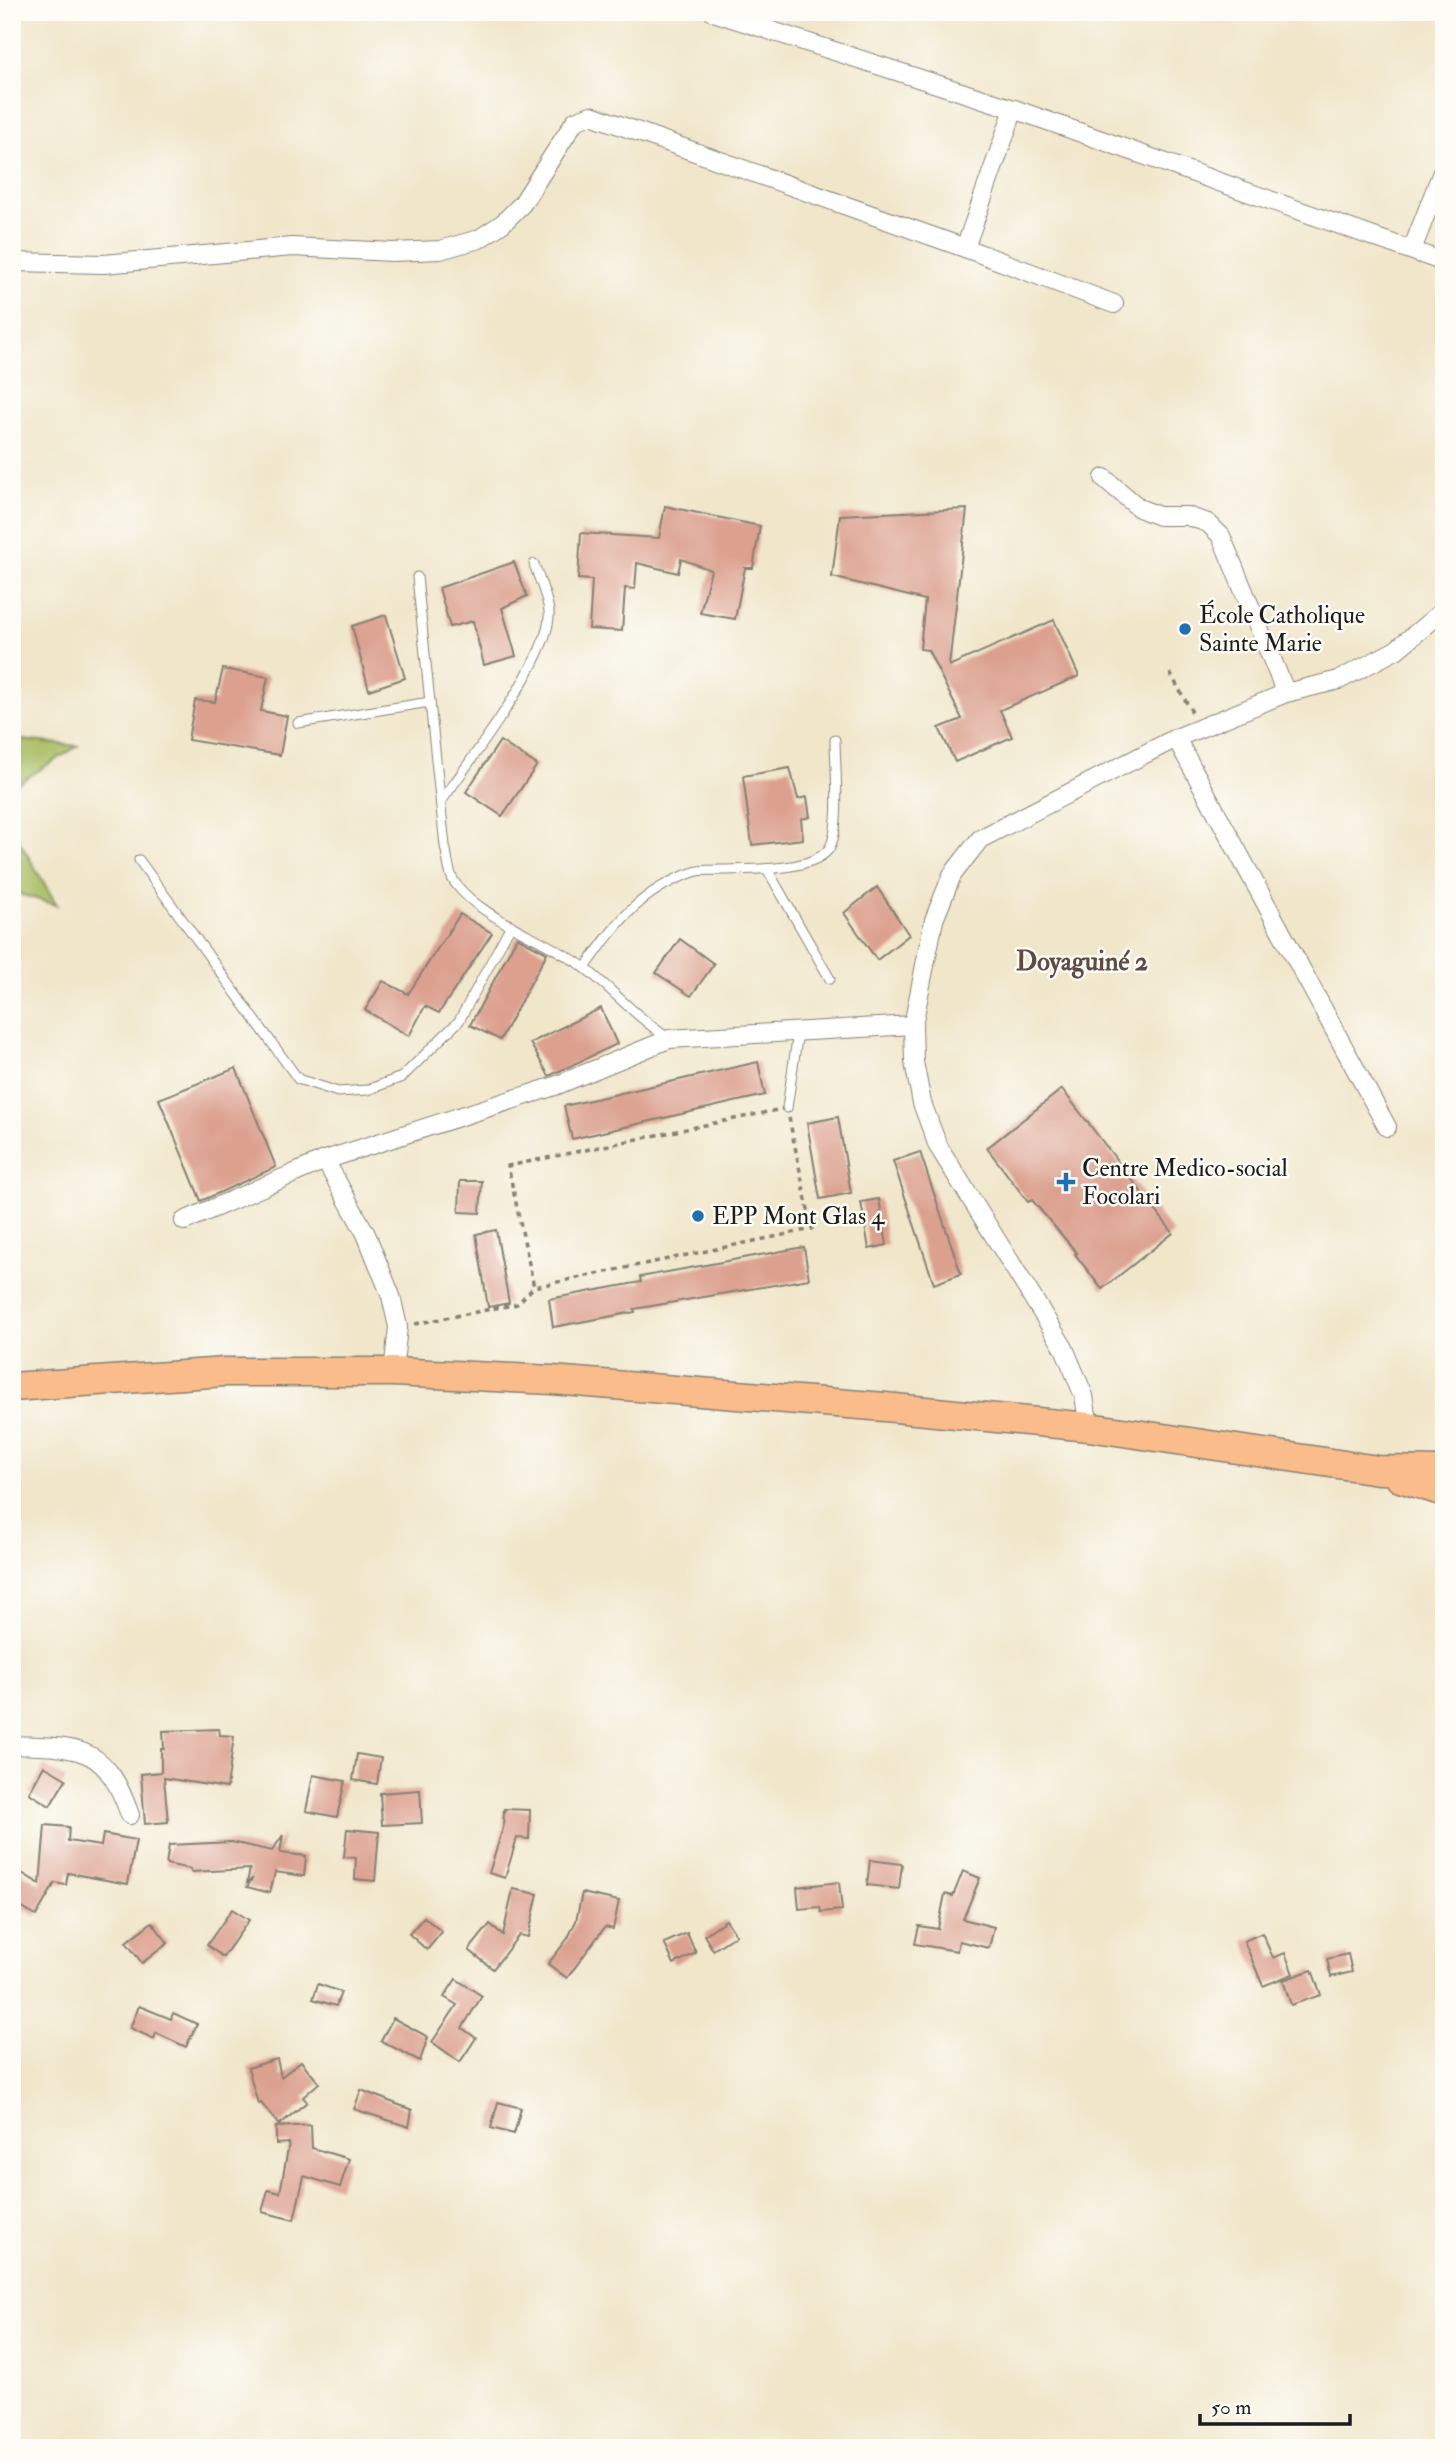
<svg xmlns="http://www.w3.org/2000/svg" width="1456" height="2460" viewBox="0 0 1456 2460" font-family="'IM FELL Double Pica',serif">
<rect width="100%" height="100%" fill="#fdfcf7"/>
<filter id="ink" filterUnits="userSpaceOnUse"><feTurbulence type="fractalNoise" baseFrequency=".0143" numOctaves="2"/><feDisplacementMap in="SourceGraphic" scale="14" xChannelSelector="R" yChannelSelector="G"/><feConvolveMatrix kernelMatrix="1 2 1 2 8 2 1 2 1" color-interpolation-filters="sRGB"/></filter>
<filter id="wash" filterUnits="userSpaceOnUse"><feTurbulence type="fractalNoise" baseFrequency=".00686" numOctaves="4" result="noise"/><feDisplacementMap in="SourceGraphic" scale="28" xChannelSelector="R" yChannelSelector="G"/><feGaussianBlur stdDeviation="1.57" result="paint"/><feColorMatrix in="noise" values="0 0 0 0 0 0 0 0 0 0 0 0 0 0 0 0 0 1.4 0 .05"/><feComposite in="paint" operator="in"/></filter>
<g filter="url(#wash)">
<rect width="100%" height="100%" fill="#f0e6ca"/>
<g fill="#a9bd62" stroke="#626c3f" stroke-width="2">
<polygon points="12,739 78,746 12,787"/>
<polygon points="12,829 57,905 12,892"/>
</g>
<g id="blocks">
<g fill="#dca08f">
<polygon points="665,506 760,526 753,568 745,568 735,619 700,613 711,570 681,559 678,573 637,563 635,589 625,588 622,631 589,629 592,580 578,579 581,533 659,538"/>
<polygon points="967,509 949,666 1054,620 1079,676 1000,710 1012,737 955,762 939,728 962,719 928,650 920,649 925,600 832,577 840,515"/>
<polygon points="514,562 527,596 502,608 516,656 484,665 473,621 450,627 439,588"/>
<polygon points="386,615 405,678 369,690 352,626"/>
<polygon points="223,669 268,677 261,711 287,716 280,755 188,740 195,700 215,702"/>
<polygon points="500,741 537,765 502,816 466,792"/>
<polygon points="790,768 798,799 807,797 810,817 801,819 803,839 752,845 743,776"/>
<polygon points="877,887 909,935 877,960 844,913"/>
<polygon points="460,914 492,933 439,1013 425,1006 409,1036 365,1010 383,981 408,994"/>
<polygon points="517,937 547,953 500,1040 470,1025"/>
<polygon points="680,939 714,964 691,996 656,973"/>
<polygon points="601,1008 617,1044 549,1076 530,1043"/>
<polygon points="758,1062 765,1095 572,1139 564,1106"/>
<polygon points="236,1068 276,1167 201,1201 159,1099"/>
<polygon points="1062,1089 1173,1233 1102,1289 1075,1254 1077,1253 1032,1200 1028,1202 987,1148"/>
<polygon points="838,1117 851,1193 820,1199 807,1123"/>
<polygon points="920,1152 961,1274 934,1284 893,1161"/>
<polygon points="460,1181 482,1181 480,1213 459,1212"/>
<polygon points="879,1199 887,1245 869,1249 861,1202"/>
<polygon points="496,1230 509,1303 488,1307 476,1234"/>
<polygon points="804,1247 809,1279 634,1309 635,1312 553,1327 549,1299 641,1282 640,1277"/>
<polygon points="219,1729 220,1735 234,1736 227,1788 164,1778 168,1822 145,1824 141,1774 161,1772 161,1749 164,1749 163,1731"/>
<polygon points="357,1754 381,1758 377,1784 353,1780"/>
<polygon points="44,1766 66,1779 50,1806 29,1793"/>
<polygon points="313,1775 345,1781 337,1817 306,1811"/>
<polygon points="420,1790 422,1823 382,1825 380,1793"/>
<polygon points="504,1809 530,1810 529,1839 517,1838 505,1878 489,1873 503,1828"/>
<polygon points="45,1825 69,1827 68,1841 101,1846 103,1834 136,1840 128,1884 68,1873 66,1885 55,1883 36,1916 12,1902 12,1867 40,1884"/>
<polygon points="347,1829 379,1832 375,1881 355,1879 356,1858 344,1857"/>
<polygon points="283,1835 280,1853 306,1856 304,1876 275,1872 270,1893 247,1887 253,1878 247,1883 250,1869 191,1872 191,1869 166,1864 169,1845 232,1842 272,1851"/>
<polygon points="870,1860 902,1864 899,1889 867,1885"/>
<polygon points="963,1871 980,1878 963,1919 994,1927 989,1948 959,1941 957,1951 915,1944 919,1926 938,1929 945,1894 953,1896"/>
<polygon points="839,1882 842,1910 821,1912 820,1907 799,1909 797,1887"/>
<polygon points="513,1889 538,1894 528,1937 519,1935 493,1969 469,1950 490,1924 503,1935"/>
<polygon points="582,1893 619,1901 613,1929 605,1927 567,1978 548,1964 568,1938 576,1921"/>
<polygon points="232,1909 249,1920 223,1957 207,1945"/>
<polygon points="424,1917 442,1932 427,1950 409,1934"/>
<polygon points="726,1920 736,1935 713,1950 704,1935"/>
<polygon points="152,1922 168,1943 142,1963 126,1942"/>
<polygon points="687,1933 696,1953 674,1964 664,1943"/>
<polygon points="1262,1933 1273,1958 1285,1953 1293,1974 1263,1986 1244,1941"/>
<polygon points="1348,1954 1352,1972 1331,1977 1327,1959"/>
<polygon points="1312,1970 1321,1995 1291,2005 1283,1980"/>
<polygon points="456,1979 482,1996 462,2028 476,2038 460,2062 432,2042 457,2005 444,1997"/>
<polygon points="318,1984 341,1992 336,2006 313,1999"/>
<polygon points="139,2006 171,2019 173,2013 197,2024 186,2047 156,2033 154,2039 130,2028"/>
<polygon points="393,2018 428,2037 420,2061 381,2041"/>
<polygon points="277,2059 281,2077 301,2061 319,2083 303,2097 307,2102 279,2125 261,2103 258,2104 248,2068"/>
<polygon points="361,2090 412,2110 409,2127 354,2109"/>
<polygon points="498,2102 521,2108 514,2134 491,2128"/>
<polygon points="311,2125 312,2148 349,2159 340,2187 304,2176 294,2220 262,2212 268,2190 280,2193 289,2143 276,2144 276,2127"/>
</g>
</g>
</g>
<g filter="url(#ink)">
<use href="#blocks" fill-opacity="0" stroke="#868173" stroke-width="2"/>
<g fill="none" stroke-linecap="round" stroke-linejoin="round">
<g stroke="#868173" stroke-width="11">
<g id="lane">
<path d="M417,577L445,846C448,857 448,874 455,883C482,920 547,939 585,968C614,991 637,1018 668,1038"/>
<polyline points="298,723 430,702"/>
<path d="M441,802C467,764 554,653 549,611C547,596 539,579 534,564"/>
<polyline points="139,860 298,1079 338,1092 367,1090 402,1077 459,1021 511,925"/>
<polyline points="767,869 830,979"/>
<path d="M585,968C616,924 640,890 694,872C702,869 712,871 720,870C747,869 810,872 828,850C842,833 835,763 835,740"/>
<polyline points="787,1108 798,1032"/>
</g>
</g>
<g stroke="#868173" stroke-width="20">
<g id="street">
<polyline points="713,12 1014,109 1444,262"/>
<polyline points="965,248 1014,109"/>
<polyline points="1412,250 1444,167"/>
<polyline points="12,262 104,264 292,247 393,252 440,250 479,239 503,223 522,204 575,121 591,115 965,248 1114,304"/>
<polyline points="1104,478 1139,508 1159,516 1187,516 1208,523 1221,536 1286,693"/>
<polyline points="1176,738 1387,1127"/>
<polyline points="325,1160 366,1234 391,1296 398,1327 393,1372"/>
<polyline points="184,1221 325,1160 555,1086 669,1039 913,1025"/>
<polyline points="1089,1427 1084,1396 1064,1348 938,1146 922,1103 914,1062 913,1025 934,920 952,875 980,839 1176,738 1286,693 1339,680 1396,650 1444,610"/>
<path d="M12,1745C79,1748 105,1743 130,1815"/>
</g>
</g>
<g stroke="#868173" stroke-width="31">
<g id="primary">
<polyline points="12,1387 225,1372 393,1372 552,1380 885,1407 1089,1427 1378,1470 1444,1471"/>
<polyline points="1400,1478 1444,1492"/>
</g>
</g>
<g stroke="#868173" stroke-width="3.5" stroke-dasharray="5 5" stroke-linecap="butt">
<polyline points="1170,673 1193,714"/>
<polygon points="787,1108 812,1229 534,1287 508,1166"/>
<polyline points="415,1324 517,1304 534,1287"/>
</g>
<use href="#lane" stroke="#fff" stroke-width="9"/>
<use href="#street" stroke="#fff" stroke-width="18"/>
<use href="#primary" stroke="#fabc8b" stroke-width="28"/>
</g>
</g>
<g fill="#1f6fb2" stroke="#fdfcf7" stroke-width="2.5">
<circle cx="1185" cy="629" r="7"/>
<path d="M1062.5 1171.5h7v7h7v7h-7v7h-7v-7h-7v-7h7z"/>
<circle cx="698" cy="1216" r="7"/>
</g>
<g text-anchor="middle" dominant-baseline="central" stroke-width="5" stroke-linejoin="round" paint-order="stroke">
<g font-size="24" fill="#1c1c1c" stroke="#fdfcf7" text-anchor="start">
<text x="1199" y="615">École Catholique<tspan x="1199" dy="28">Sainte Marie</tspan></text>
<text x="1082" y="1168">Centre Medico-social<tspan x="1082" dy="28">Focolari</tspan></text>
<text x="712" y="1216">EPP Mont Glas 4</text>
</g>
<g font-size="26" font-weight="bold" fill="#5f4a44" stroke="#fdfcf7">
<text x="1082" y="962">Doyaguiné 2</text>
</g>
</g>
<rect width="1456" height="2460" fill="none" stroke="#fdfcf7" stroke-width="42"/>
<path d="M1200 2414v10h150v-10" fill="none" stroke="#1c1c1c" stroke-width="3.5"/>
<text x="1211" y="2414" font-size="21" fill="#1c1c1c" stroke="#fdfcf7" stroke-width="5" paint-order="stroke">50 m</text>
</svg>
